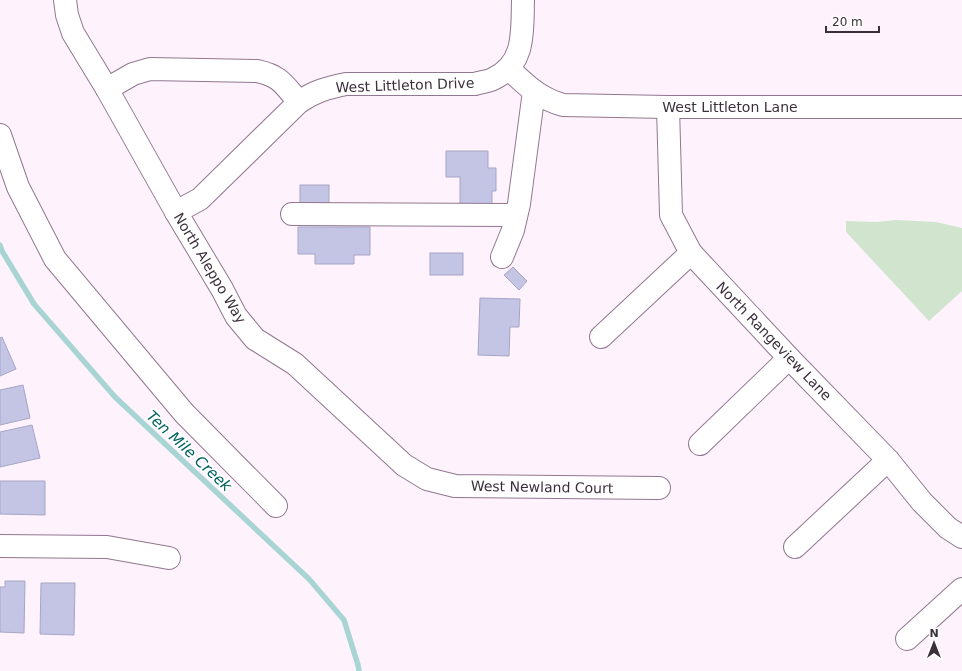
<svg xmlns="http://www.w3.org/2000/svg" width="962" height="671" viewBox="0 0 962 671" font-family="'DejaVu Sans',sans-serif">
<rect width="100%" height="100%" fill="#fef3fd"/>
<polygon fill="#d1e5ce" points="897,220 936,222 962,228 962,291 929,321 846,232 846,221 876,222"/>
<g fill="none" stroke-linecap="round" stroke-linejoin="round">
<polyline stroke="#a8d4d4" stroke-width="5.5" points="0,245 2,251 34,304 115,397 309,579 344,620 358,665 359,671"/>
</g>
<g fill="#c4c4e5" stroke="#a6a5c6">
<polygon points="446,151 488,151 488,168 496,168 496,191 492,191 492,204 460,204 460,177 446,177"/>
<rect x="300" y="185" width="29" height="24"/>
<polygon points="298,227 370,227 370,255 354,255 354,264 315,264 315,254 298,254"/>
<rect x="430" y="253" width="33" height="22"/>
<polygon points="513,267 527,281 519,290 504,275"/>
<polygon points="480,298 520,299 519,327 510,327 509,356 478,355"/>
<polygon points="2,337 16,369 0,376 0,338"/>
<polygon points="23,385 30,418 0,425 0,390"/>
<polygon points="32,425 40,458 0,467 0,432"/>
<polygon points="0,481 45,481 45,515 0,514"/>
<polygon points="5,581 25,581 24,633 0,632 0,587 5,587"/>
<polygon points="41,583 75,583 74,635 40,634"/>
</g>
<g fill="none" stroke-linecap="round" stroke-linejoin="round">
<g stroke="#91778f" stroke-width="24">
<g id="minor">
<polyline points="65,0 67,15 73,33 107,89 176,212 222,289 236,316 255,339 295,364 404,465 427,479 455,486 659,488"/>
<path d="M509,69C527,86 539,98 563,105L668,107H962"/>
<path d="M107,89L133,74L150,69L257,71C281,76 284,85 299,102"/>
<polyline points="668,107 671,215 691,253 789,358 888,460 922,502 948,528 962,537"/>
<polyline points="0,135 18,187 55,259 184,413 276,506"/>
<path d="M176,212L200,199L299,102C315,91 327,88 346,84H475C480,82 487,82 493,79C526,64 522,31 523,0"/>
<polyline points="292,214 516,215"/>
<polyline points="502,257 513,230 519,204 534,91"/>
<polyline points="601,337 691,253"/>
<polyline points="700,444 789,358"/>
<polyline points="0,546 107,547 169,558"/>
<polyline points="795,547 888,460"/>
<polyline points="907,639 962,589"/>
</g>
</g>
<use href="#minor" stroke="#fff" stroke-width="22"/>
</g>
<g text-anchor="middle" dominant-baseline="central" stroke-width="4" stroke-linejoin="round" paint-order="stroke">
<g font-size="14" fill="#3b303a" stroke="#fff">
<text transform="translate(405 85) rotate(-2)">West Littleton Drive</text>
<text x="730" y="107">West Littleton Lane</text>
<text transform="translate(210 268) rotate(59)">North Aleppo Way</text>
<text transform="translate(774 341) rotate(46)">North Rangeview Lane</text>
<text transform="translate(542 487) rotate(1)">West Newland Court</text>
</g>
<g font-size="15" font-style="italic" fill="#006263" stroke="#fff">
<text transform="translate(189 451) rotate(43)">Ten Mile Creek</text>
</g>
</g>
<g transform="translate(934 643)" stroke="#ffffff" stroke-width="3" paint-order="stroke">
<path d="M0-3L7 15L0 10L-7 15Z" fill="#3b303a"/>
<text y="-6" font-size="11" font-weight="bold" text-anchor="middle" fill="#3b303a">N</text>
</g>
<path d="M826 26v6h53v-6" fill="none" stroke="#3b303a" stroke-width="2"/>
<text x="832" y="26" font-size="12" fill="#3b303a" stroke="#ffffff" stroke-width="3" paint-order="stroke">20 m</text>
</svg>
